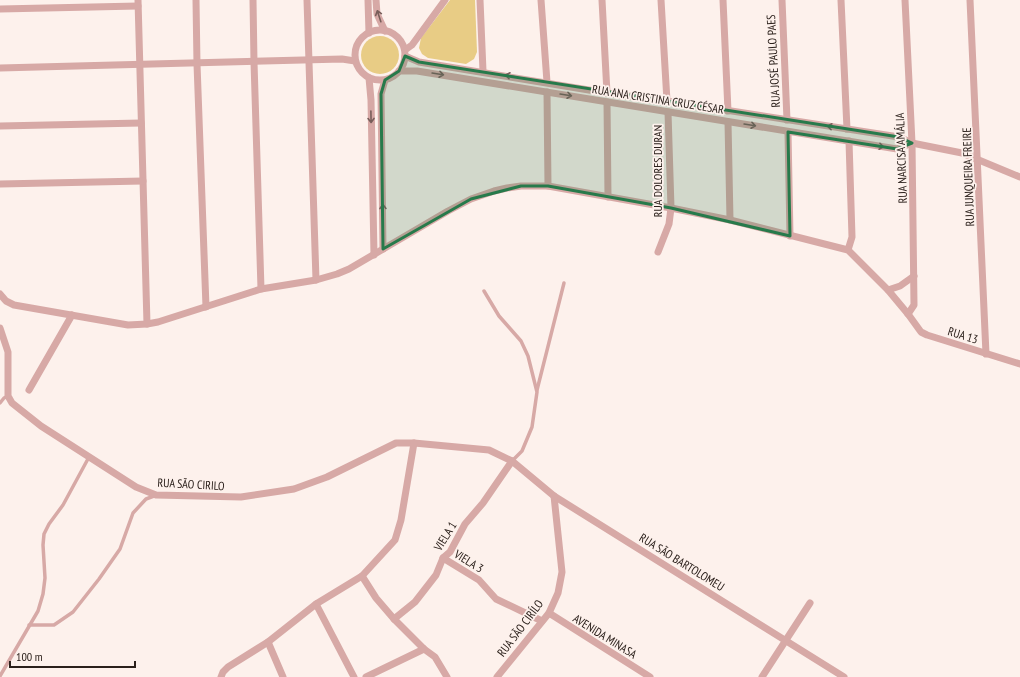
<svg xmlns="http://www.w3.org/2000/svg" width="1020" height="677" viewBox="0 0 1020 677" font-family="'PT Sans Narrow',sans-serif">
<rect width="100%" height="100%" fill="#fdf1ec"/>
<g fill="#e8cc85">
<polygon points="450,0 475,0 477,52 474,59 466,64 428,58 422,54 419,48 421,38"/>
<circle cx="380" cy="55" r="19"/>
</g>
<g fill="none" stroke-linecap="round" stroke-linejoin="round">
<g stroke="#d7a9a6" stroke-width="3.5">
<polyline points="484,291 499,316 521,341 528,356 537,392 532,427 522,451 512,461"/>
<polyline points="537,390 564,283"/>
<polyline points="0,403 4,398 8,396"/>
<polyline points="29,625 54,625 73,612 99,579 120,549 133,513 146,499 154,496"/>
<polyline points="0,676 38,611 43,594 45,578 43,545 44,534 49,524 63,505 89,457"/>
</g>
<g stroke="#d7a9a6" stroke-width="7">
<polyline points="138,0 147,324"/>
<polyline points="196,0 197,64 206,307"/>
<polyline points="253,0 254,62 261,289"/>
<polyline points="307,0 316,280"/>
<polyline points="368,0 369,33"/>
<polyline points="376,0 377,14 385,31"/>
<polyline points="480,0 483,71"/>
<polyline points="541,0 547,82"/>
<polyline points="602,0 607,93"/>
<polyline points="661,0 667,101"/>
<polyline points="723,0 728,111"/>
<polyline points="782,0 787,120"/>
<polyline points="841,0 847,129"/>
<polyline points="905,0 912,143 914,305 908,314"/>
<polyline points="970,0 986,354"/>
<polyline points="0,9 138,6"/>
<circle cx="380" cy="55" r="25"/>
<polyline points="405,50 412,45 445,0"/>
<polyline points="405,56 419,62 607,93 667,101 899,137 912,143 962,153 1020,177"/>
<polyline points="0,68 342,59 355,61"/>
<polyline points="399,71 417,71 897,149 912,143"/>
<polyline points="369,78 371,100 374,255"/>
<polyline points="547,92 548,186"/>
<polyline points="607,102 608,197"/>
<polyline points="728,122 730,220"/>
<polyline points="0,126 141,123"/>
<polyline points="788,132 790,236"/>
<polyline points="0,184 143,181"/>
<polyline points="383,249 381,94 385,80"/>
<polyline points="848,250 852,237 849,141"/>
<polyline points="658,252 669,224 671,208 668,112"/>
<polyline points="888,290 900,286 914,276"/>
<polyline points="0,294 6,301 14,305 128,325 147,324 158,322 261,289 316,280 337,274 349,269 448,211 471,199 494,191 507,188 521,186 548,186 671,208 730,220 848,250 888,290 908,314 921,332 927,335 1020,364"/>
<polyline points="0,328 8,352 8,396 12,403 41,426 136,487 156,495 241,497 294,489 327,477 396,443 414,443 489,450 512,461 554,496 844,677"/>
<polyline points="29,390 72,315"/>
<polyline points="443,558 479,580 496,599 542,621"/>
<polyline points="362,576 376,598 394,619 424,649 435,657 447,677"/>
<polyline points="316,604 354,677"/>
<polyline points="549,613 650,677"/>
<polyline points="394,619 415,602 436,575 443,558 450,552 465,524 483,503 512,461"/>
<polyline points="268,642 283,677"/>
<polyline points="221,677 223,672 228,667 268,642 316,604 362,576 395,540 401,520 414,443"/>
<polyline points="366,677 424,649"/>
<polyline points="497,677 549,613 558,593 562,572 554,496"/>
<polyline points="762,677 810,603"/>
</g>
</g>
<defs><path id="oneway-shaft" d="M-6 0H5M1.5-3L5.5 0L1.5 3" fill="none" stroke-width="1.6" stroke-linecap="round" stroke-linejoin="round"/></defs>
<g stroke="#785e5a">
<use href="#oneway-shaft" transform="translate(379 16) rotate(-108)"/>
<use href="#oneway-shaft" transform="translate(438 74) rotate(9)"/>
<use href="#oneway-shaft" transform="translate(511 76) rotate(-170)"/>
<use href="#oneway-shaft" transform="translate(566 95) rotate(9)"/>
<use href="#oneway-shaft" transform="translate(371 117) rotate(89)"/>
<use href="#oneway-shaft" transform="translate(750 125) rotate(9)"/>
<use href="#oneway-shaft" transform="translate(833 127) rotate(-172)"/>
<use href="#oneway-shaft" transform="translate(878 146) rotate(9)"/>
<use href="#oneway-shaft" transform="translate(383 210) rotate(-91)"/>
</g>
<path fill="#277a4b" fill-opacity="0.2" stroke="#277a4b" stroke-width="3" stroke-linejoin="round" d="M405,56L419,62L899,137L912,143L897,149L788,132L790,236L671,208L548,186H521L471,199L383,249L381,94L385,80L399,71Z"/>
<g text-anchor="middle" dominant-baseline="central" stroke-width="3.5" stroke-linejoin="round" paint-order="stroke">
<g font-size="12" fill="#2b201b" stroke="#fdf1ec">
<text transform="translate(773 61) rotate(-93)">RUA JOSÉ PAULO PAES</text>
<text transform="translate(658 99) rotate(9)">RUA ANA CRISTINA CRUZ CÉSAR</text>
<text transform="translate(901 158) rotate(-92)">RUA NARCISA AMÁLIA</text>
<text transform="translate(657 171) rotate(-90)">RUA DOLORES DURAN</text>
<text transform="translate(968 177) rotate(-92)">RUA JUNQUEIRA FREIRE</text>
<text transform="translate(963 335) rotate(17)">RUA 13</text>
<text transform="translate(191 484) rotate(3)">RUA SÃO CIRILO</text>
<text transform="translate(445 536) rotate(-58)">VIELA 1</text>
<text transform="translate(469 561) rotate(32)">VIELA 3</text>
<text transform="translate(682 562) rotate(32)">RUA SÃO BARTOLOMEU</text>
<text transform="translate(520 628) rotate(-53)">RUA SÃO CIRÍLO</text>
<text transform="translate(605 636) rotate(32)">AVENIDA MINASA</text>
</g>
</g>
<path d="M10 661v6h125v-6" fill="none" stroke="#2b201b" stroke-width="2"/>
<text x="16" y="661" font-size="12" fill="#2b201b" stroke="#fdf1ec" stroke-width="3" paint-order="stroke">100 m</text>
</svg>
